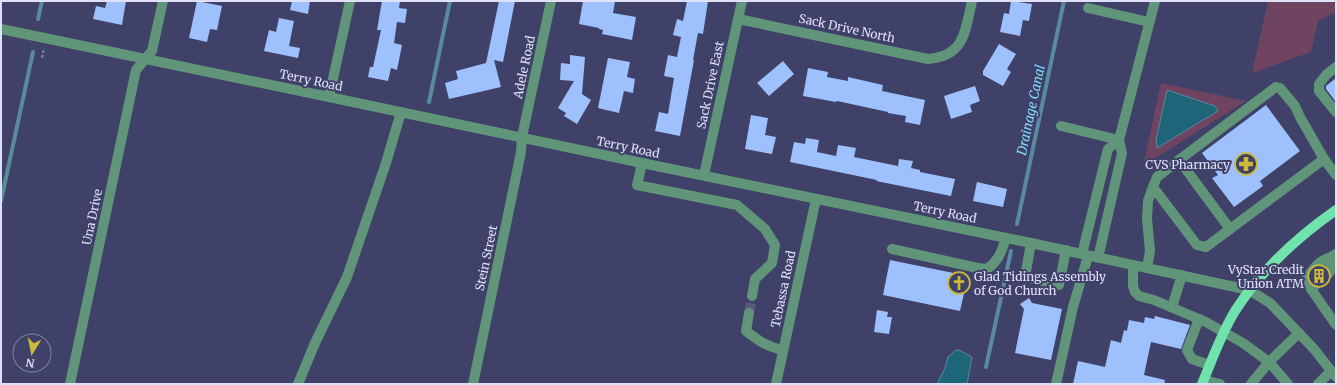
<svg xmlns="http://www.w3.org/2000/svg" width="1337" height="385" viewBox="0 0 1337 385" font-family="Merriweather,serif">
<rect width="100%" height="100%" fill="#3f4168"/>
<g fill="#6f4460">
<polygon points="1268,1 1336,1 1336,12 1318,21 1311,52 1252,73"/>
<polygon points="1161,83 1246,101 1143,166"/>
</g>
<g fill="#1f6579" stroke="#598a9f">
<polygon points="1167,90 1215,106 1218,111 1157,148 1156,140"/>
<polygon points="956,350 959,350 972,357 967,384 937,384 945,368 948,357"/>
</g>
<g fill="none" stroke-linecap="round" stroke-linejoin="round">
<g stroke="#598a9f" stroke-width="4">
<polyline points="38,19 42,1"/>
<polyline points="429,102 450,1"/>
<polyline points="1,201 33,52"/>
<polyline points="1017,224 1064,1"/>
<polyline points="986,367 1011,251"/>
</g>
</g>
<g fill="#9ec0fc">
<polygon points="107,1 126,1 122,25 93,19 96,6 105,8"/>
<polygon points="197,1 222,6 217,30 210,29 207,42 189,38"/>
<polygon points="292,1 310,1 308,14 290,10"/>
<polygon points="382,1 400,1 399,8 407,9 405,23 397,22 394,43 402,45 397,70 391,68 388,81 368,77 370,67 373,67 381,30 377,30"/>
<polygon points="499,1 515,1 503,62 494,60 501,87 449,99 445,83 458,79 456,71 486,63"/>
<polygon points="583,1 615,1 613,13 636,17 632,40 602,34 603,30 599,29 599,28 579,24"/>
<polygon points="687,1 708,1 703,34 698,33 693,60 694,60 680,136 655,131 659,112 668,114 674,78 664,76 668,55 677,57 681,37 673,35 677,19 683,21"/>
<polygon points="1011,1 1032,4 1029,21 1023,20 1020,36 1000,32 1004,13 1009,14"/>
<polygon points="279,18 294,21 289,46 300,48 298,58 264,51 269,30 276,32"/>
<polygon points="999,44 1016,54 1007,69 1011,72 1003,86 983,75 983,71"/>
<polygon points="570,55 585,57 582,94 591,100 577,124 564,116 566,113 558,108 574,81 560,80 561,63 570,64"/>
<polygon points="608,58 630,62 627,77 635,79 633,93 624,91 619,113 598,108"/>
<polygon points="783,61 794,74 769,96 757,83"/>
<polygon points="808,68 828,72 827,77 848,81 848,77 883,85 882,91 925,100 920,125 905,122 906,116 888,113 888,112 837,101 836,102 803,96"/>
<polygon points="1336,78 1336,102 1326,89 1326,86"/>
<polygon points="975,86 980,101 970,105 972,112 951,119 944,96"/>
<polygon points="1266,105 1300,151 1260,181 1263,186 1234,207 1212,178 1218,175 1202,153"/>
<polygon points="751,115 768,118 765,135 776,137 772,154 745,149"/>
<polygon points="806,138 819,140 817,152 836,156 838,145 856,148 854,157 898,166 899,159 913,161 911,168 920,170 920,172 955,179 951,196 876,181 877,180 790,162 794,142 805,144"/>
<polygon points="977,182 1007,189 1003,207 973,201"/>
<polygon points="890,260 968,276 960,311 883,295"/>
<polygon points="1029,298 1032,303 1062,309 1051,360 1015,353 1024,309 1020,304"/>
<polygon points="877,310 888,312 887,317 892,317 889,334 874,332"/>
<polygon points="1155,316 1190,325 1181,349 1151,342 1144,375 1165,380 1164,384 1073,384 1078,361 1105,367 1111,340 1121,343 1124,330 1127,331 1129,320 1144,323 1145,317 1154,319"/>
</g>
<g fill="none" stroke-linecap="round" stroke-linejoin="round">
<polyline stroke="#57597e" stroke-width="10" stroke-dasharray="10 5" stroke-linecap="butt" points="749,313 752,296"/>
<polyline stroke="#787a9c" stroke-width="2.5" stroke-dasharray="3 2" stroke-linecap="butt" points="42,58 44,48"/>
<g stroke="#61957a" stroke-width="10">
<polyline points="1088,8 1149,22"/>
<path d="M738,19L928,59C965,56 965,31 972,1"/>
<polyline points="1,29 329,97 642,163 1031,243 1249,290 1270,303 1314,349 1336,377"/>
<polyline points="1336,67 1326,75 1319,84 1319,91 1336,112"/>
<polyline points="329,97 350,1"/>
<polyline points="1061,126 1119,140 1155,1"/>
<polyline points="1179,160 1276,87 1280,88 1295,106 1300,117 1324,159"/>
<polyline points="642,163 637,185 737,205 765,229 775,245 772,263 755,279 752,296"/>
<polyline points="704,175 742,1"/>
<polyline points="1153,187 1157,177 1179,160 1230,229"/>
<polyline points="1031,243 1025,277 1059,285 1066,250"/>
<path d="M892,249L978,268L987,269C999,261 1002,250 1006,238"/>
<polyline points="1082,254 1108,149 1119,140 1122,153 1098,258"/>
<path d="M1336,254C1331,258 1326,258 1322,261C1315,265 1311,272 1307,278L1311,289L1336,325"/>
<polyline points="1133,266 1133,286 1135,292 1139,296 1154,300 1206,322 1243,343 1269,362 1288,384"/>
<polyline points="1147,268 1150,251 1147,219 1148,201 1153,187 1197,245 1206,247 1324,159 1336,175"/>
<polyline points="1311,289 1330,272 1331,258"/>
<polyline points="1172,307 1182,275"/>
<path d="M749,313L746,331C759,341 767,347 783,350"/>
<polyline points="1199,319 1187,350 1192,359 1209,365"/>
<polyline points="1204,380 1220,384"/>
<polyline points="70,384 136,70 152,51 163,1"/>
<polyline points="298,384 315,343 347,277 386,163 401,112"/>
<polyline points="473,384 521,152 522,137 551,1"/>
<polyline points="776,384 816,199"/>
<polyline points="1056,384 1073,307 1088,256"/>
<polyline points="1251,384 1269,362 1299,333"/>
<polyline points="1318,384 1331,371"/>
</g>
<path stroke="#70e2ac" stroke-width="10" d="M1202,384C1212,360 1221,334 1235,311C1261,271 1297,237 1336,210"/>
</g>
<defs>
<g id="pharmacy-ring" transform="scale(1.15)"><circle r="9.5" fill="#3f4168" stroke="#cbba39" stroke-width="1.5"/><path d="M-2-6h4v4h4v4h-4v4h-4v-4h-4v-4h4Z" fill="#cbba39"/></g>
<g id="building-ring" transform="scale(1.15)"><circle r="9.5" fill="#3f4168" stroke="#cbba39" stroke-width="1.5"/><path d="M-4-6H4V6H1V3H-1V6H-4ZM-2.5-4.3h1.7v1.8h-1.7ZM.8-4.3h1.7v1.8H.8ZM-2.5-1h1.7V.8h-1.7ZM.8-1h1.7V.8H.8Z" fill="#cbba39"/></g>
<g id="church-ring" transform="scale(1.15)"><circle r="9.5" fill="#3f4168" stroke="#cbba39" stroke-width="1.5"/><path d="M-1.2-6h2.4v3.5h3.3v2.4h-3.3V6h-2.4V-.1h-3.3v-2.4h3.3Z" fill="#cbba39"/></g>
</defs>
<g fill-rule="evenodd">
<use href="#pharmacy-ring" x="1246" y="164"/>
<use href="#building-ring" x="1319" y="276"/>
<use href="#church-ring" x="959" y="283"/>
</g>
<g text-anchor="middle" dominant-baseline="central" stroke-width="4" stroke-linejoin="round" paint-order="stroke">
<g font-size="12" fill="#dfe1f9" stroke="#3f4168">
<text transform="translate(847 28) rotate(12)">Sack Drive North</text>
<text transform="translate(524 67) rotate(-78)">Adele Road</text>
<text transform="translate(311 80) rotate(12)">Terry Road</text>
<text transform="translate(710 85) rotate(-78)">Sack Drive East</text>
<text transform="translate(628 147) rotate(12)">Terry Road</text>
<text transform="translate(945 212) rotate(12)">Terry Road</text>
<text transform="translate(92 217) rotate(-78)">Una Drive</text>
<text transform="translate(486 258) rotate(-78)">Stein Street</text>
<text transform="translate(783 289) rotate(-78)">Tebassa Road</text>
</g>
<g font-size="12" fill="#dfe1f9" stroke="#3f4168" text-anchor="end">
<text x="1230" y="164">CVS Pharmacy</text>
<text x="1304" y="269">VyStar Credit<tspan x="1304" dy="14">Union ATM</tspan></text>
<text x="974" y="276" text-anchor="start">Glad Tidings Assembly<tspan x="974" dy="14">of God Church</tspan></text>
</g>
<g font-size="13" font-style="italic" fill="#81defd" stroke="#3f4168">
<text transform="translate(1031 110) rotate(-78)">Drainage Canal</text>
</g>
</g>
<rect width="1337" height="385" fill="none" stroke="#dfe1f9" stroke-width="4"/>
<g transform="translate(32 353) rotate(190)"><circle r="19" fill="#3f4168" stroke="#7f81a2"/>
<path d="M0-3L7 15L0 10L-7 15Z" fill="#cbba39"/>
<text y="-6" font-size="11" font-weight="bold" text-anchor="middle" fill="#dfe1f9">N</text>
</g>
</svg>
